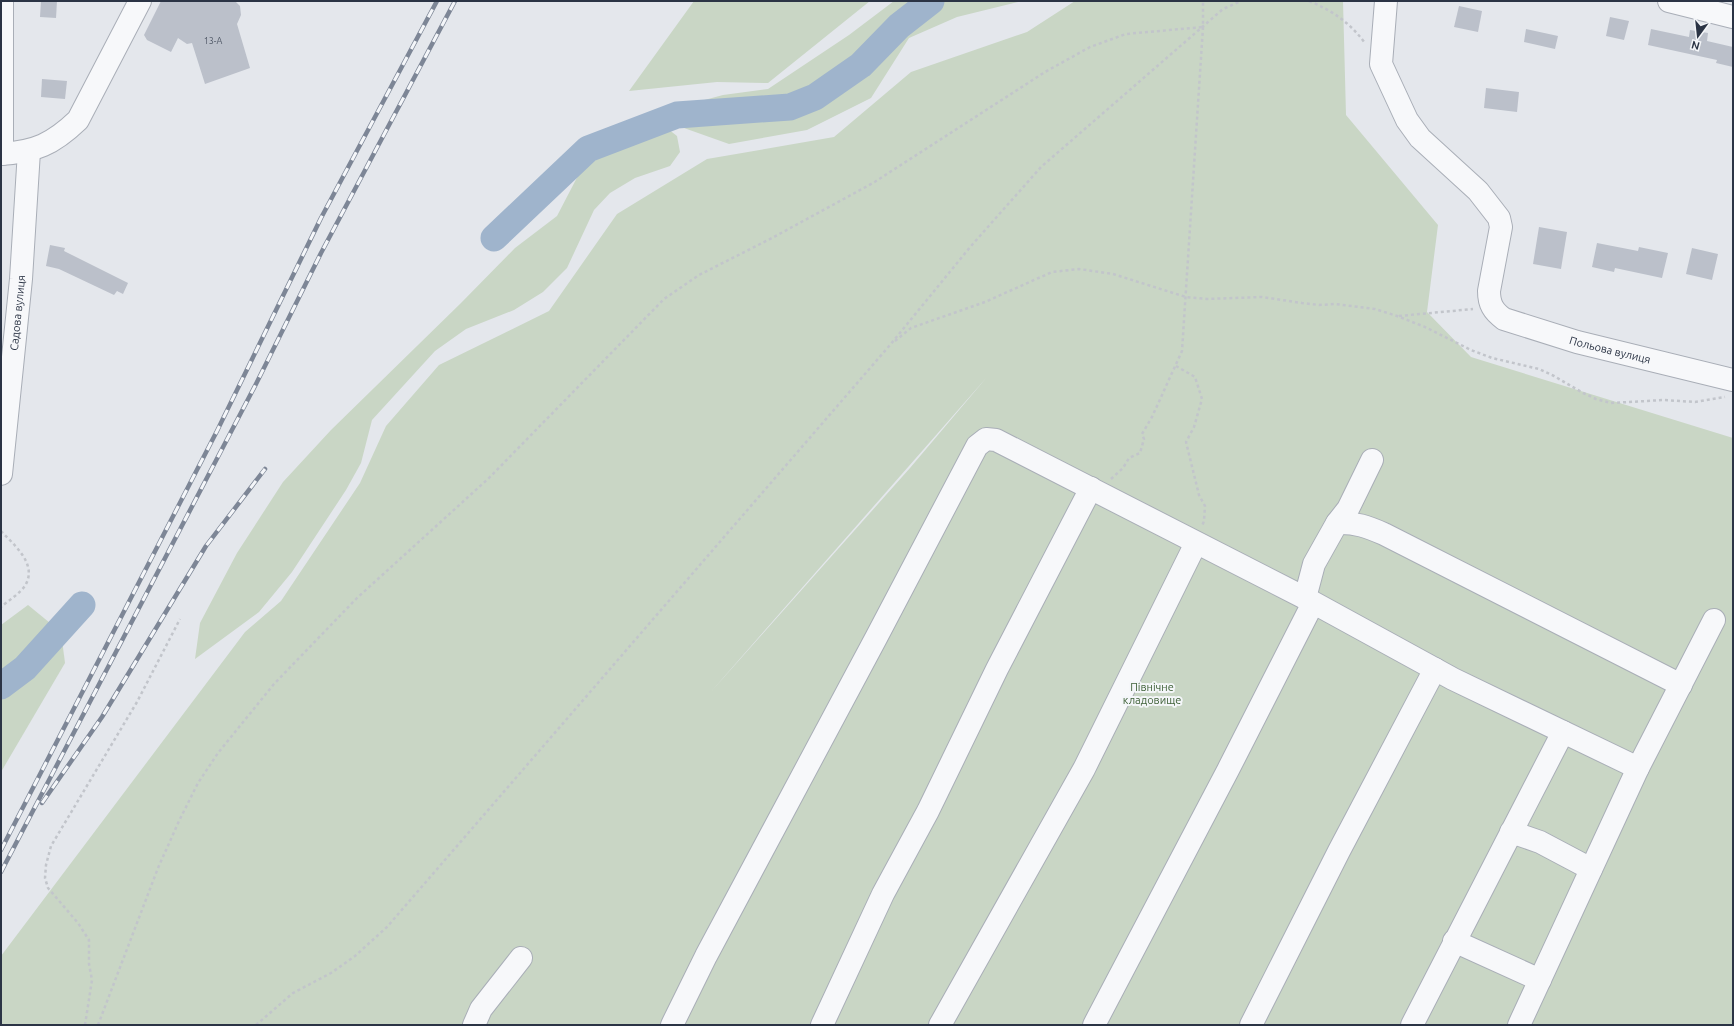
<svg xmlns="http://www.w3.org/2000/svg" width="1734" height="1026" viewBox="0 0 1734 1026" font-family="Ubuntu,sans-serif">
<rect width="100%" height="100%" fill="#e4e7ec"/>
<g fill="#c9d6c5" fill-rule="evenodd">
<polygon points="694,1 870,1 768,83 717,82 629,91"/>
<polygon points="894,1 1022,1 957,17 909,38 871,98 807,130 729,144 684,128 682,106 723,95 768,89 849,35"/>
<path d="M1075,1H1343L1346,115L1438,225L1427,312L1471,357L1733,438V1025H1V956L245,632L281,601L360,483L386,426L439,365L549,311L617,214L707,159L834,137L911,72L1027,32ZM987,377L910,468L709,694Z"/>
<polygon points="663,125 677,136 680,152 670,166 635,178 610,193 594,210 567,268 543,292 514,310 466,329 435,351 372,420 361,463 346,490 292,572 259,612 195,659 200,623 237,553 283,482 331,430 461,303 515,248 557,216 583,166 647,131"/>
<polygon points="28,605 61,632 65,663 1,772 1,625"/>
</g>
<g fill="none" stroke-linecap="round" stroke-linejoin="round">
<g stroke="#9fb4cc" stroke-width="27">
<polyline points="494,238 588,149 677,115 790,107 815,97 861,65 899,26 931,1"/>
<polyline points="1,686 25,668 82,605"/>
</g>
</g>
<g fill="#bbc0ca">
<polygon points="41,1 57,1 56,18 40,17"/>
<polygon points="161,1 235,1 240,6 241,15 237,24 250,68 205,84 192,43 187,44 178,38 171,52 147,40 144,35"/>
<polygon points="1459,6 1482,11 1478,32 1454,27"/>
<polygon points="1610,17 1629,21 1624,40 1606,36"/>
<polygon points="1526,29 1558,36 1555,49 1524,42"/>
<polygon points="1651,29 1689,37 1690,30 1708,33 1707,41 1733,47 1733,67 1716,63 1717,60 1648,45"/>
<polygon points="42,79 67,81 65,99 41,97"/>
<polygon points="1486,88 1519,92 1517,112 1484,108"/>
<polygon points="1539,227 1567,232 1561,269 1533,264"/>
<polygon points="1597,243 1638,251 1639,247 1668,253 1662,278 1615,268 1614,272 1592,267"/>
<polygon points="50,245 65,248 64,251 128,283 123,294 117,291 114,295 59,269 46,266"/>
<polygon points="1692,248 1718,254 1712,280 1686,274"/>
</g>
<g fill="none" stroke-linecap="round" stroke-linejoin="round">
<g stroke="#a9aeb7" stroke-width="24">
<g id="minor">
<path id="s1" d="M1386,1L1381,64L1407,120L1420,138L1478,191L1499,218L1501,227L1489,291C1489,304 1493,311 1504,319L1577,342L1733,380"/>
<polyline points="1669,1 1733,17"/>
<path d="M1,154C35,152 53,144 78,120L140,1"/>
<polyline points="2,154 2,1"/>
<path id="s2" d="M1,474L21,279L29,151"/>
<path d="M1337,523C1355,522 1368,527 1384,534L1681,685"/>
<polyline points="1305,598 1314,564 1337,523 1348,509 1372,460"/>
<polyline points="1511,832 1540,842 1591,869"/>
<polyline points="1454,941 1540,980"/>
<polyline points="474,1025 481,1009 521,958"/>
<polyline points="672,1025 706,956 876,638 977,446 986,439 996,440 1305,598 1453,679 1638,768"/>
<polyline points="822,1025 883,894 928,811 997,669 1091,488"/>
<polyline points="940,1025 1084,769 1196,543"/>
<polyline points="1094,1025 1228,770 1313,603"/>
<polyline points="1251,1025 1339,851 1435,669"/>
<polyline points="1412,1025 1563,732"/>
<polyline points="1519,1025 1638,768 1714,620"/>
</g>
</g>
<g stroke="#c2c5cb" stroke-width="2.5" stroke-dasharray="3 3" stroke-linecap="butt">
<path d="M1309,1C1333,11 1349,22 1365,43"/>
<polyline points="1399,316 1473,309"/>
<polyline points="895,341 911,328 985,302 1052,272 1079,269 1113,274 1186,297 1207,299 1262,297 1302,303 1319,305 1335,304 1375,309 1397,316 1425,327 1471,350 1492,358 1539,369 1554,376 1583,393 1596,399 1611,403 1664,400 1695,402 1725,397"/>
<polyline points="1176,366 1195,377 1202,399 1194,427 1186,442 1199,495 1205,506 1204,521 1202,526"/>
<polyline points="1111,479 1123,468 1129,458 1140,453 1144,439 1142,434 1152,417 1182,351 1203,27 1203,1"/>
<path d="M1,531C13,544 37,563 26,584C21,593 9,600 1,607"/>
<polyline points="85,1025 92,980 89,964 89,940 78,923 48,888 45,878 46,865 51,846 137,702 180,619"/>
<polyline points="98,1025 158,868 179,821 198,783 218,753 274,684 357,598 489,478 664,299 699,275 772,238 873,183 1045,72 1090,47 1126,34 1203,27"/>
<polyline points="256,1025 293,993 331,973 355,956 387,927 890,345 971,246 1041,167 1223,9 1241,1"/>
</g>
<use href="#minor" stroke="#f7f8fa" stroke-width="22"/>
<g stroke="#7d8696" stroke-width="4.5">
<g id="rail">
<polyline points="42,803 102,717 206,546 265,469"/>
<polyline points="1,850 217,431 321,218 437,1"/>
<polyline points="1,872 256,384 321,253 455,1"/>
</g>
</g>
<use href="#rail" stroke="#f4f6f9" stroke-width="3" stroke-dasharray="9" stroke-linecap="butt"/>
</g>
<g text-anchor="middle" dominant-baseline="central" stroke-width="4" stroke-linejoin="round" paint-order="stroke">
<g font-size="9" fill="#4f5766">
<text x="213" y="41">13-А</text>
</g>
<g font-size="11" fill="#2b3445" stroke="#f4f6f9">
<text stroke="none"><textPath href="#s2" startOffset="162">Садова вулиця</textPath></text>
<text stroke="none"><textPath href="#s1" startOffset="478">Польова вулиця</textPath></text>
</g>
<g font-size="11" fill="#3f6138" stroke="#f4f6f9">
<text x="1152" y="687">Північне<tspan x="1152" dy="13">кладовище</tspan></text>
</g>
</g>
<rect width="1734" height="1026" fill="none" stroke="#2b3445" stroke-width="4"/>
<g transform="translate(1698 36) rotate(195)" stroke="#f4f6f9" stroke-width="3" paint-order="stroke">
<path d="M0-3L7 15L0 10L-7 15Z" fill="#2b3445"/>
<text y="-6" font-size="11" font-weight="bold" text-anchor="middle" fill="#2b3445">N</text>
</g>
</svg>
